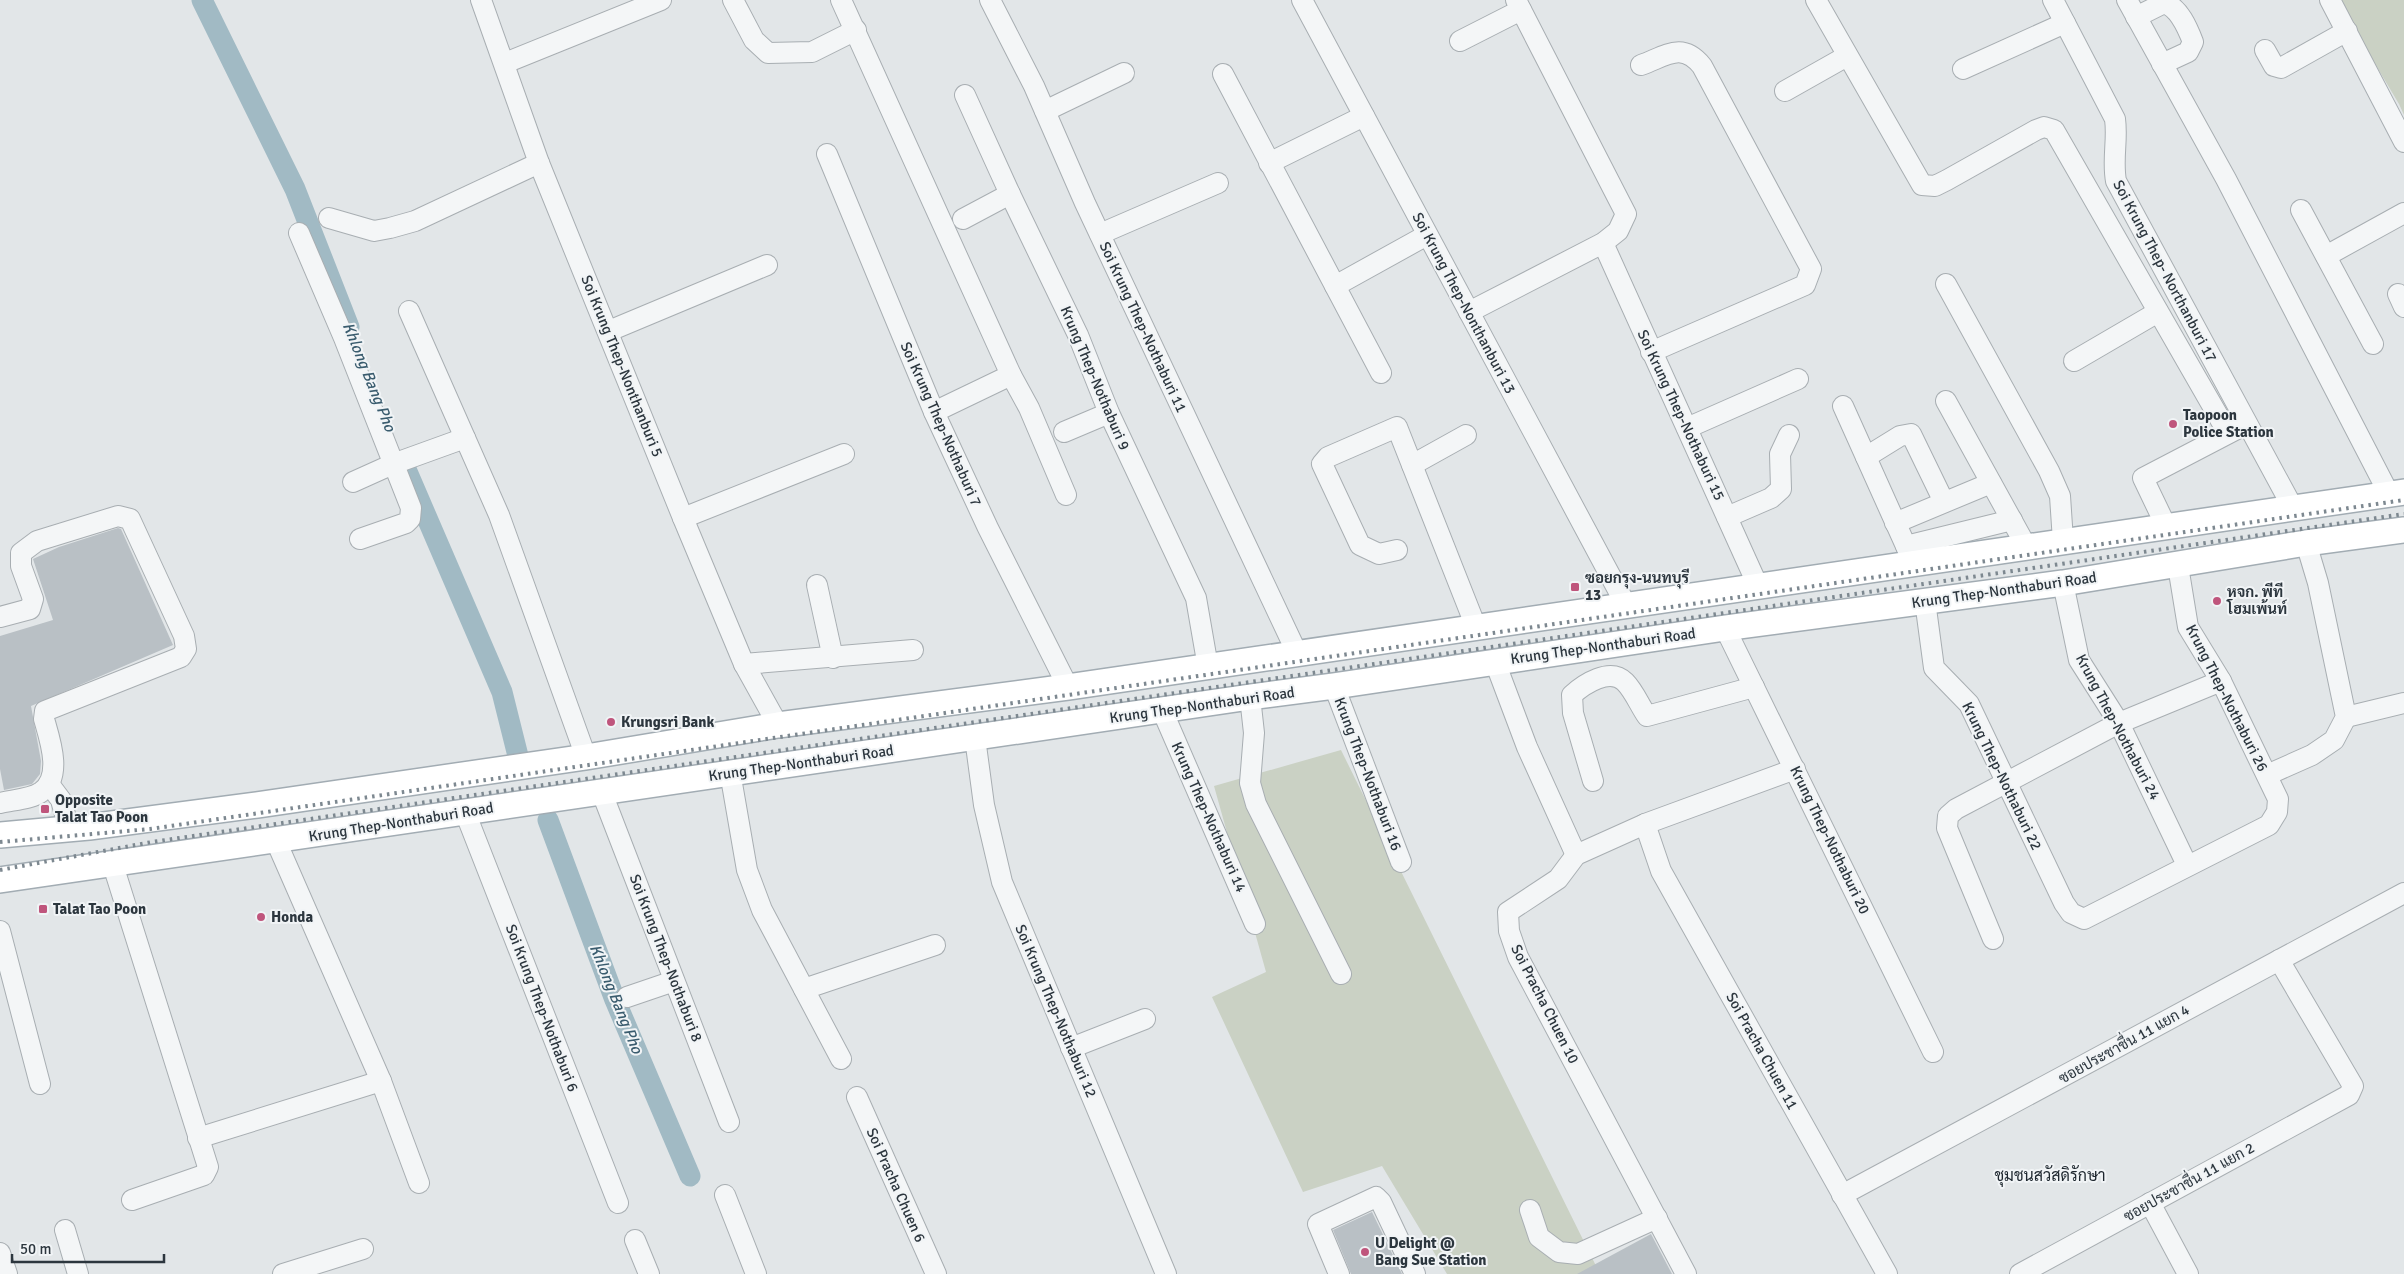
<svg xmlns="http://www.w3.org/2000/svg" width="2404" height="1274" viewBox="0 0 2404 1274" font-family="Signika,Sarabun,sans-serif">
<rect width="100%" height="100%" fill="#e2e6e8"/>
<g fill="#cad1c4">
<polygon points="2337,0 2404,0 2404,115 2399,104"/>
<polygon points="1341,750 1600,1274 1447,1274 1382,1166 1303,1192 1212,997 1266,972 1214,786"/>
</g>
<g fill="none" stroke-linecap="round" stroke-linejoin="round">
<g stroke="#a1bac4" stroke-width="21">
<polyline points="202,0 295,189 349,327"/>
<polyline points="405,467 502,692 519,760"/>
<polyline points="548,820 615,1000 690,1176"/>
</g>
</g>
<g fill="#b9c0c5">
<polygon points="118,528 121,529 173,645 31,706 41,761 40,774 32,784 4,790 0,769 0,636 53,620 33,559 59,547"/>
<polygon points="1372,1212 1402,1274 1351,1274 1333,1230"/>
<polygon points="1651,1234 1672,1274 1577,1274"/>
</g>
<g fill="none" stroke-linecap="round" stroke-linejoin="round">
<g stroke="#a8aeb2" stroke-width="22">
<g id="minor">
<polyline points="481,0 539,163 683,518 744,664 778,725"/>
<polyline points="733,0 754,40 768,53 812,52 856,30"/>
<polyline points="841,0 1011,375 1029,408 1066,495"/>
<polyline points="990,0 1034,86 1085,203 1297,653"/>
<polyline points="1302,0 1626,605"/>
<polyline points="1816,0 1922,185 1935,186 1947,180 2036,130 2044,127 2054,130 2228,433"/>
<path d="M2053,0L2115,119C2118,140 2112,159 2116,181L2293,508"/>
<polyline points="2127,0 2226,179 2389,494"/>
<polyline points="2330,0 2404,142"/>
<path d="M2136,17L2164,3C2179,7 2188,29 2193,42L2188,52L2162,64"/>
<polyline points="1460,41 1521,10"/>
<polyline points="2265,50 2274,66 2281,68 2347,31"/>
<polyline points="505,63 661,0"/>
<path d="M1641,65C1666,56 1682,41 1702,66L1811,269L1805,285L1651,352"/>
<polyline points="1963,69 2065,23"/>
<polyline points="1223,74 1381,373"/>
<polyline points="1785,91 1847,56"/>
<polyline points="965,95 1010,194 1078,335 1109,413 1196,598 1208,667"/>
<polyline points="1045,111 1124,73"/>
<polyline points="827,154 934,412 988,528 1068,687"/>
<polyline points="1269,163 1364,116"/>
<polyline points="2301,210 2373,344"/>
<polyline points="329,218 374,231 390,228 415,221 539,163"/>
<polyline points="963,219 1010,194"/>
<polyline points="299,233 344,338 411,508 410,519 406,523 360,539"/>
<polyline points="1100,234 1218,183"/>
<polyline points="1603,243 1758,586"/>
<polyline points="2326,256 2404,213"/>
<polyline points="1946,284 2049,471 2060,496 2063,541"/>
<polyline points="1335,286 1427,235"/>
<polyline points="2398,294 2404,307"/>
<polyline points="409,311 499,515 586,757"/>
<polyline points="1469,312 1603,243 1618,231 1626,214 1516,0"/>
<polyline points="609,331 767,265"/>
<polyline points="2074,361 2158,312"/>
<polyline points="1946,401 2026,546"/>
<polyline points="1843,406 1914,564"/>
<polyline points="934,412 1011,375"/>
<polyline points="1687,428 1798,379"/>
<polyline points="1064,432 1109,413"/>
<polyline points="1866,457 1900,436 1911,434 1944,502"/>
<polyline points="1412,465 1466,435"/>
<polyline points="353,482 393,464 465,438"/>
<polyline points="1727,517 1771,498 1781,489 1780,454 1789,435"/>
<polyline points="683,518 844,454"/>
<polyline points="1895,523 1991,483"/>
<polyline points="2166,526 2143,478 2239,428"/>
<polyline points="1906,546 2012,520"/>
<polyline points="1397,550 1379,554 1360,545 1322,464 1328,457 1397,427 1476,627"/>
<polyline points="2063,583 2079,660 2119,723 2187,865"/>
<polyline points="817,585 833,658"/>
<polyline points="1925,601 1934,668 1969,704 2064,903 2071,913 2084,919 2269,825 2277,812 2278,799 2221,681 2188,627 2178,566"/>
<path d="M0,617L30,609L33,599L21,566V553L37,541L118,516L130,519L184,636L186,649L181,657L45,711L44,719C50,740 63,777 41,792C32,799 12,800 0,803"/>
<polyline points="1725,628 1933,1052"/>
<polyline points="1495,662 1527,747 1576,855"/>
<polyline points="744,664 913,650"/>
<polyline points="1334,686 1401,862"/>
<polyline points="1250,697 1254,733 1250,783 1256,804 1341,974"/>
<polyline points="1162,710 1255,924"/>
<polyline points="2346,717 2404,703"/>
<polyline points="975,738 984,805 1002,882 1166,1274"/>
<polyline points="730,772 747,870 762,910 841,1059"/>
<polyline points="2267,775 2312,755 2334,740 2346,717 2318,583 2306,543"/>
<path d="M1593,781L1573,713L1572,695C1584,684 1610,667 1625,682C1634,691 1640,706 1647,716L1754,687"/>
<polyline points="49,784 61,800 69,829"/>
<polyline points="602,793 729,1122"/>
<polyline points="465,812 618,1203"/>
<polyline points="1645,824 1661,871 1887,1274"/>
<polyline points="276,841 381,1081 419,1183"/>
<polyline points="112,862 208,1167 204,1175 132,1200"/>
<polyline points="0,931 40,1084"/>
<polyline points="1993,939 1947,828 1948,816 1956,809 2119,723 2221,681"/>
<polyline points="804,989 935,945"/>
<polyline points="627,997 674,981"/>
<polyline points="1071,1048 1145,1019"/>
<polyline points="857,1097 936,1274"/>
<polyline points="198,1138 381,1081"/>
<polyline points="725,1195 756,1274"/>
<polyline points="1842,1195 2404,893"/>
<polyline points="2150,1203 2188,1274"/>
<polyline points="1530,1210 1539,1237 1559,1252 1578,1254 1657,1218"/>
<polyline points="65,1230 78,1274"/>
<polyline points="635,1240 649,1274"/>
<polyline points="0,1253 7,1274"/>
<polyline points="283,1274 363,1249"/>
<polyline points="1339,1274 1318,1224 1376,1197 1381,1202 1415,1274"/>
<polyline points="1686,1274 1518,957 1509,931 1508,912 1558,879 1576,855 1645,824 1795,769"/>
<polyline points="2020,1274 2349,1095 2353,1086 2279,960"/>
</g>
</g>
<g stroke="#a2acb3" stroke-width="28">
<g id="major">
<polyline points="0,835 89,827 257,805 586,757 778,725 1068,687 2404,492"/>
<polyline points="0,880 1250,697 1334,686 1725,628 2063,583 2306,543 2404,530"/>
</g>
</g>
<use href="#minor" stroke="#f4f6f7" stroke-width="20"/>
<use href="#major" stroke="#fff" stroke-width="25"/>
<g stroke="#7d8890" stroke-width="4" stroke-dasharray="2.5 5" stroke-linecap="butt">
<polyline points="0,842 150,829 2404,500"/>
<polyline points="0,870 152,842 2404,514"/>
</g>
</g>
<g fill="#bf557c" stroke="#f1f4f6" stroke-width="2">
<circle cx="2173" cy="424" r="5"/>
<rect x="1570" y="582" width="10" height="10" rx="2.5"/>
<circle cx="2217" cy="601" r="5"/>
<circle cx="611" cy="722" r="5"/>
<rect x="40" y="804" width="10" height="10" rx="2.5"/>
<rect x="38" y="904" width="10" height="10" rx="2.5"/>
<circle cx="261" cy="917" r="5"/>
<circle cx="1365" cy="1252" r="5"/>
</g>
<g text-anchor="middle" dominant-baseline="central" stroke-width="4" stroke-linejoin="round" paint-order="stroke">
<g font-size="15" fill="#2c363e" stroke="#f1f4f6">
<text transform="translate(2165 271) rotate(62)">Soi Krung Thep- Northanburi 17</text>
<text transform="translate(1464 303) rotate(62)">Soi Krung Thep-Nonthanburi 13</text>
<text transform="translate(1143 327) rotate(65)">Soi Krung Thep-Nothaburi 11</text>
<text transform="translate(622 366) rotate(68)">Soi Krung Thep-Nonthanburi 5</text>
<text transform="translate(1095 378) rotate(67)">Krung Thep-Nothaburi 9</text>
<text transform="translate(1681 415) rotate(65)">Soi Krung Thep-Nothaburi 15</text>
<text transform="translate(941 424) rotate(66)">Soi Krung Thep-Nothaburi 7</text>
<text transform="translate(2004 590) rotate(-8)">Krung Thep-Nonthaburi Road</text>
<text transform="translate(1603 646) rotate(-8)">Krung Thep-Nonthaburi Road</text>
<text transform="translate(2227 698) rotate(63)">Krung Thep-Nothaburi 26</text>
<text transform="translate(1202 705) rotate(-8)">Krung Thep-Nonthaburi Road</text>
<text transform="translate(2118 727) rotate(62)">Krung Thep-Nothaburi 24</text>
<text transform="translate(801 763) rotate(-8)">Krung Thep-Nonthaburi Road</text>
<text transform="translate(1368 774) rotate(69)">Krung Thep-Nothaburi 16</text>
<text transform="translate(2002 776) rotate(64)">Krung Thep-Nothaburi 22</text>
<text transform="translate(1209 817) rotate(66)">Krung Thep-Nothaburi 14</text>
<text transform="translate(401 822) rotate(-9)">Krung Thep-Nonthaburi Road</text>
<text transform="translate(1830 840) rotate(64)">Krung Thep-Nothaburi 20</text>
<text transform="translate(666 958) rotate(69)">Soi Krung Thep-Nothaburi 8</text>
<text transform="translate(1545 1004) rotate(63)">Soi Pracha Chuen 10</text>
<text transform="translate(542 1008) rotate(69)">Soi Krung Thep-Nothaburi 6</text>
<text transform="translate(1056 1011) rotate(67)">Soi Krung Thep-Nothaburi 12</text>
<text transform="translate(2124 1044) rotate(-29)">ซอยประชาชื่น 11 แยก 4</text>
<text transform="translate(1762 1051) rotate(61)">Soi Pracha Chuen 11</text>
<text transform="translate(2189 1182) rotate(-29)">ซอยประชาชื่น 11 แยก 2</text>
<text transform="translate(896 1185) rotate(66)">Soi Pracha Chuen 6</text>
</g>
<g font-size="15" font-weight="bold" fill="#2c363e" stroke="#f1f4f6" text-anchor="start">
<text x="2183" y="415">Taopoon<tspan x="2183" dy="17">Police Station</tspan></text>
<text x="1585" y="578">ซอยกรุง-นนทบุรี<tspan x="1585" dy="17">13</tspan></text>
<text x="2227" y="592">หจก. พีที<tspan x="2227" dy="17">โฮมเพ้นท์</tspan></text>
<text x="621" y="722">Krungsri Bank</text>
<text x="55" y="800">Opposite<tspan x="55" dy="17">Talat Tao Poon</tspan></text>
<text x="53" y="909">Talat Tao Poon</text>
<text x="271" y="917">Honda</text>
<text x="1375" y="1243">U Delight @<tspan x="1375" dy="17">Bang Sue Station</tspan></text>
</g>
<g font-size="16" font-style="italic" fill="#3a5c6e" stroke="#f1f4f6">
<text transform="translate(369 377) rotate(68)">Khlong Bang Pho</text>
<text transform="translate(616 999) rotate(68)">Khlong Bang Pho</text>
</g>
<g font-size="16" fill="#1e272f" stroke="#f1f4f6">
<text x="2050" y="1176">ชุมชนสวัสดิรักษา</text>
</g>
</g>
<path d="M12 1254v8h152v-8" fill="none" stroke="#2c363e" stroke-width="2.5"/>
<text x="20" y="1254" font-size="15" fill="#2c363e" stroke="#f1f4f6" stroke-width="4" paint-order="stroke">50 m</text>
</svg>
